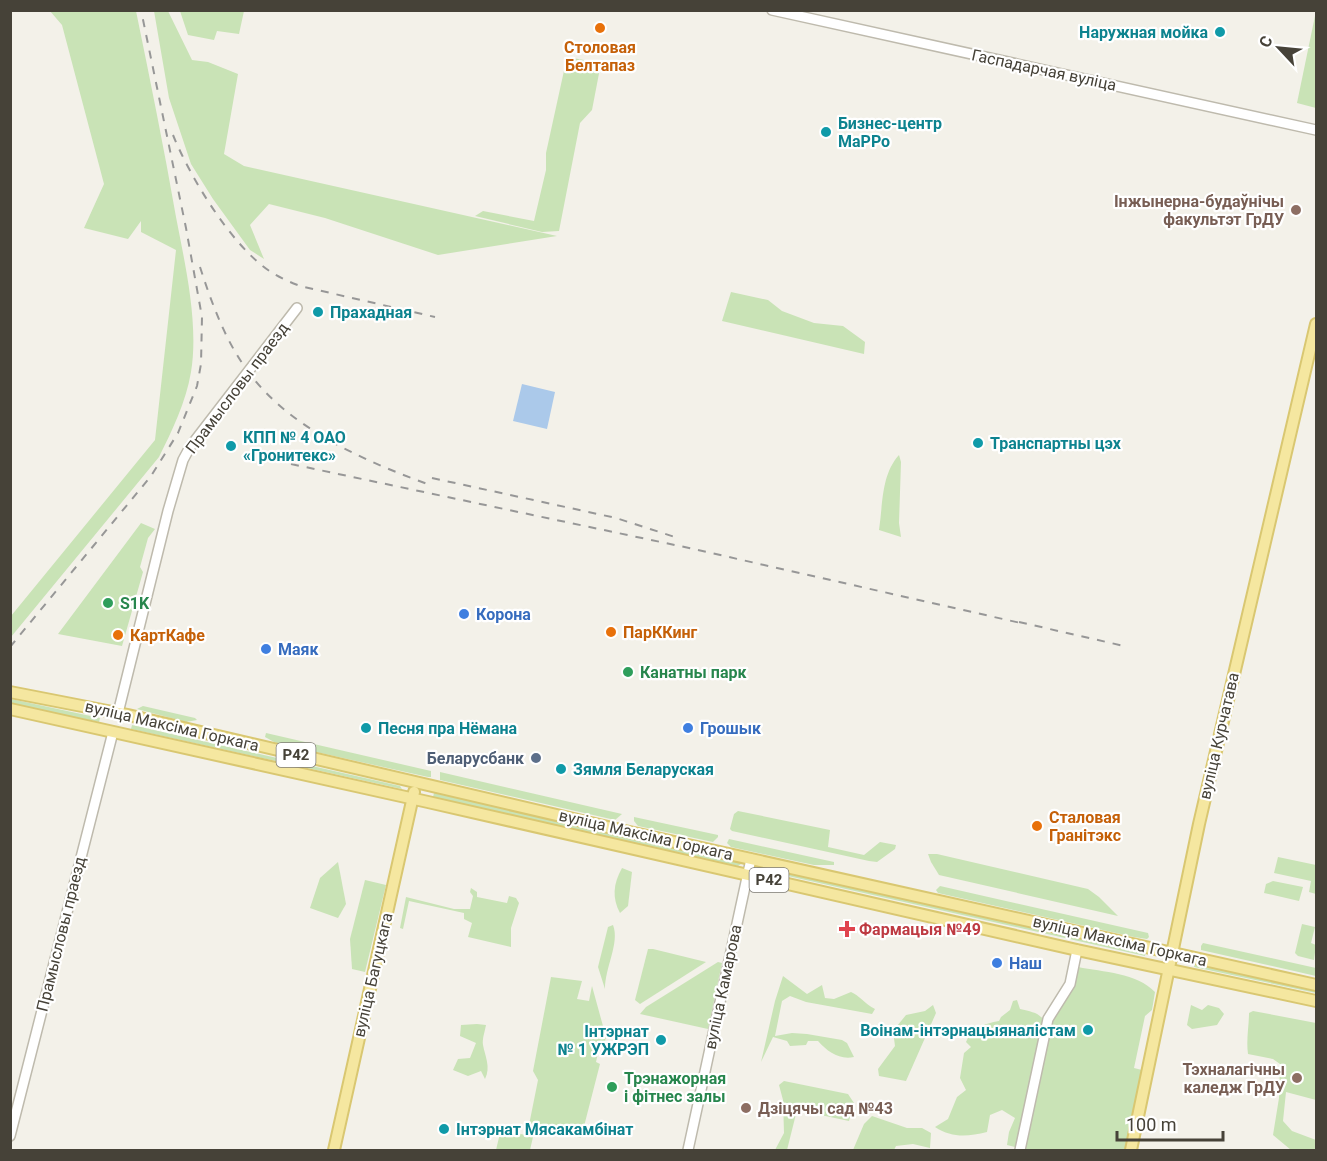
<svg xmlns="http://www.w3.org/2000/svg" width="1327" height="1161" viewBox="0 0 1327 1161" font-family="Roboto,sans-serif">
<rect width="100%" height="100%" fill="#f3f1e9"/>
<g fill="#c9e3b6">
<path d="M50,11H136C150,79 164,148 176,217C185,264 199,324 191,372C186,402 172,431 159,457L11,637V616L155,440L176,250L141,232V221L128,239L84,228L104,184L62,25Z"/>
<polygon points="154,11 168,11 192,60 208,62 238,74 224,154 244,166 557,236 438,255 325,218 269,204 250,225 264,259 250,250 213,199 191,164 169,98"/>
<polygon points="180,11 180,10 244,11 239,34 217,31 214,40 188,35"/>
<polygon points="1316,11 1316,108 1297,103"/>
<polygon points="567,57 601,63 592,110 580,123 559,231 542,232 475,216 483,211 534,221 546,170 546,153"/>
<polygon points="731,292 768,300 782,311 814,323 843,326 865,342 864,354 722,321"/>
<path d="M899,455L901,462L899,523L901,537L879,530C883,504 881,475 899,455Z"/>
<polygon points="141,523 155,529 148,538 140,567 143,572 122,646 58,634"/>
<polygon points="11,699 100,718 99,722 11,704"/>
<polygon points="143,706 195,718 197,720 186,722 137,709"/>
<polygon points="132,725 400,786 402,789 131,729"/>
<polygon points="266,733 431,771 431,777 428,777 276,743 265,737"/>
<polygon points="440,772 622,814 615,820 440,780"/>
<polygon points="434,793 739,861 741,864 738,866 433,797"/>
<polygon points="738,811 830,830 828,847 864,855 880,842 896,845 895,849 877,862 869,861 732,831 730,829 734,814"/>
<polygon points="634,817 718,835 718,837 713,842 638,826 634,821"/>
<polygon points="729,839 834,862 834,865 814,865 731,847 727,843"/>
<polygon points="928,854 937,854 1088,889 1099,897 1118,916 939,875 931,862"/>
<polygon points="1278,857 1316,865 1316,894 1309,892 1311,881 1274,873"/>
<polygon points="338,862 346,904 338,918 310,908 320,878"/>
<path d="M622,868L632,872L628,906L620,913C612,898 613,884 622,868Z"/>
<polygon points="771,868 1146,951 1145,956 770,872"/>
<polygon points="365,880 386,885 365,972 352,969 350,939"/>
<polygon points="1273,881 1303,887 1299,901 1264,893 1266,884"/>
<polygon points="940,886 1148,933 1149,937 1147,939 1134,937 938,893 936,890"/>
<polygon points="471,888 477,892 477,897 507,903 509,896 516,898 519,903 511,928 511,947 468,937 472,923 464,919 464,913 409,901 403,929 400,928 406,897 454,909 470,909 473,896 470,892"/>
<polygon points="1302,924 1315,927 1311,943 1316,945 1314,960 1298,956 1295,953"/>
<path d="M613,925C620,943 605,967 605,989L598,967L608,927Z"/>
<polygon points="1203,943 1316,968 1316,976 1201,950 1201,946"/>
<polygon points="648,949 653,949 706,962 640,1004 635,1000"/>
<polygon points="718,962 722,963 708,1029 640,1014 646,1007"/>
<polygon points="1195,962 1316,989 1316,993 1194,967"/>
<path d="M1078,967C1103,972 1137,973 1155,992L1152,1010L1145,1016L1134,1068L1142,1070L1126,1150H1022L1051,1023L1073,988Z"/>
<path d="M783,976L807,994L822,985L825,998L834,999L851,992C859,995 865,1004 875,1009L872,1014L806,1002L790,996L782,1001L775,1036L792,1033L807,1034L842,1040L847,1043L854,1057C839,1060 828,1052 818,1041H808L806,1045L790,1046L787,1041L773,1037L761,1062L775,1001Z"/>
<polygon points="551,977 582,981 577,999 589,1001 592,986 606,1037 604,1045 600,1044 596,1062 600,1064 581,1138 529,1125 538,1080 533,1071"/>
<path d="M1017,1000L1020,1009C1032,1012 1039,1012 1046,1023L1015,1147L1007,1145L1009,1132L1015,1118L1002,1110L990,1115L987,1132C967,1137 952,1138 935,1127L948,1119L957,1097L966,1090L960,1078L964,1053L971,1047L966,1042L974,1025C983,1027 990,1022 999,1021L1001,1017L1010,1010L1013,1001Z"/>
<polygon points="933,1005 936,1013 906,1081 879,1076 878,1069 895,1046 893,1031 906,1015 925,1011"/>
<polygon points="1191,1005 1202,1010 1208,1005 1219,1008 1224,1014 1217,1025 1192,1029 1187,1025"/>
<path d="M1253,1011L1316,1023V1100L1286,1092L1283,1121L1292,1131L1316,1140V1150H1291L1273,1135L1279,1098L1280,1064L1273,1059L1248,1054C1246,1040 1249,1026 1249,1013Z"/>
<path d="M477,1024L486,1025C485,1031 482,1039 483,1045C485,1056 491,1067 485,1079L481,1071L468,1076L453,1070L458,1059L470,1058L476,1043L460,1036L461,1025Z"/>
<polygon points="784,1081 848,1094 854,1103 849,1121 797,1110 787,1150 775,1150 784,1133 783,1100 779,1085"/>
<polygon points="872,1116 907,1128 922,1128 931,1133 930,1148 913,1144 896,1146 894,1150 853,1150 864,1124"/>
<polygon points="501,1129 533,1137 530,1150 496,1150"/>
</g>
<polygon fill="#abc9ea" points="522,384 555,392 547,429 513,421"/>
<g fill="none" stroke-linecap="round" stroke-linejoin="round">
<g stroke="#bebaad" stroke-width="12">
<g id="minor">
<polyline points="772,10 1316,130"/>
<polyline points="118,713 168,511 183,460 190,447 297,308"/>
<polyline points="10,1136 113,732"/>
<polyline points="688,1150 751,859"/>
<polyline points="1020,1150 1048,1019 1070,984 1077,950"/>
</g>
</g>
<g stroke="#d9c771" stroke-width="14">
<g id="major">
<polyline points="10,692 128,715 625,831 1316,985"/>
<polyline points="10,709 428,802 1077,950 1316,1001"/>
<polyline points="334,1150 414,792"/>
<polyline points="1131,1150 1199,824 1316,324"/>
</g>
</g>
<use href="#minor" stroke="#fff" stroke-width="9"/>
<use href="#major" stroke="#f5e7a0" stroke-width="10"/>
<g stroke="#979797" stroke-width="2" stroke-dasharray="8 8" stroke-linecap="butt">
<path d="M173,135C190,177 232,247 271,272C280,278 290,282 300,286L435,317"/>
<path d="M200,267C212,304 226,343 250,374C292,430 367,462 430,485"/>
<polyline points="291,464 689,548 1025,624"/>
<polyline points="432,478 616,518 678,538"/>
<polyline points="1019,622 1124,646"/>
<polyline points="10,647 151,476 178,433 197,386 201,364 202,317 186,228 141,10"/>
</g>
</g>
<g fill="#e8710a" stroke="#fff" stroke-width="2">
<circle cx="600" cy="28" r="6"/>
<circle cx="611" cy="632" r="6"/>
<circle cx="118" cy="635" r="6"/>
<circle cx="1037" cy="826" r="6"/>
</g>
<g fill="#0f9aa8" stroke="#fff" stroke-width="2">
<circle cx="1220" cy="32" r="6"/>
<circle cx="826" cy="132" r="6"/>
<circle cx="318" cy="312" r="6"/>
<circle cx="978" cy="443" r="6"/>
<circle cx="231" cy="446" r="6"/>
<circle cx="366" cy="728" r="6"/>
<circle cx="561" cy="769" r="6"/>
<circle cx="1088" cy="1030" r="6"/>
<circle cx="661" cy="1040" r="6"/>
<circle cx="444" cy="1129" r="6"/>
</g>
<g fill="#8d6e63" stroke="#fff" stroke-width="2">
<circle cx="1296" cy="210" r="6"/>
<circle cx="1297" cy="1078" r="6"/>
<circle cx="746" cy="1108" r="6"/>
</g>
<g fill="#2e9e5b" stroke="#fff" stroke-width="2">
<circle cx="108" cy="603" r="6"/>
<circle cx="628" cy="672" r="6"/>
<circle cx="612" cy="1087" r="6"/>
</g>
<g fill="#3f7fe0" stroke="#fff" stroke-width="2">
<circle cx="464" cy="614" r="6"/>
<circle cx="266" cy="649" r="6"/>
<circle cx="688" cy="728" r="6"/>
<circle cx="997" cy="963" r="6"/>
</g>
<circle fill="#5c6f8a" stroke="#fff" stroke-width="2" cx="536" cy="758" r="6"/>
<path fill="#e0444e" stroke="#fff" stroke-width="2" d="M844 920h6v6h6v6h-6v6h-6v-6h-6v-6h6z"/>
<g text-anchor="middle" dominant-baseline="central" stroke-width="4.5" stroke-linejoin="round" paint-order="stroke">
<g fill="#fff" stroke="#7e7b74" stroke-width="1.5">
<rect x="276.5" y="743" width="39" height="24" rx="4.5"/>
<rect x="749.5" y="868" width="39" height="24" rx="4.5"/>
</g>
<g font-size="15" font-weight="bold" fill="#464238">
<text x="296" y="755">Р42</text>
<text x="769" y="880">Р42</text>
</g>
<g font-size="16" font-weight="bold" fill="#0d838f" stroke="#fff" text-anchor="start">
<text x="1208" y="32" text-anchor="end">Наружная мойка</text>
<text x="838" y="123">Бизнес-центр<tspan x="838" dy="18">МаРРо</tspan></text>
<text x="330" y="312">Прахадная</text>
<text x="243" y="437">КПП № 4 ОАО<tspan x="243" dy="18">«Гронитекс»</tspan></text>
<text x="990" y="443">Транспартны цэх</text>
<text x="378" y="728">Песня пра Нёмана</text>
<text x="573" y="769">Зямля Беларуская</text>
<text x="1076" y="1030" text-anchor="end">Воінам-інтэрнацыяналістам</text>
<text x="649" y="1031" text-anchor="end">Інтэрнат<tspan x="649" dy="18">№ 1 УЖРЭП</tspan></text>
<text x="456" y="1129">Інтэрнат Мясакамбінат</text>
</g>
<g font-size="16" font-weight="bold" fill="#c56008" stroke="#fff" text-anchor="start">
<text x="600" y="47" text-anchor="middle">Столовая<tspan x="600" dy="18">Белтапаз</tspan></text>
<text x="623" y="632">ПарККинг</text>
<text x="130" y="635">КартКафе</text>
<text x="1049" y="817">Сталовая<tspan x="1049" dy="18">Гранітэкс</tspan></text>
</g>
<g font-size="16" fill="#464238" stroke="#fff">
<text transform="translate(1044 70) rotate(12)">Гаспадарчая вуліца</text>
<text transform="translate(237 388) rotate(-53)">Прамысловы праезд</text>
<text transform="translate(172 726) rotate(13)">вуліца Максіма Горкага</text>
<text transform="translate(1219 736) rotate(-77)">вуліца Курчатава</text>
<text transform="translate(646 835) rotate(13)">вуліца Максіма Горкага</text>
<text transform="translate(61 934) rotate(-76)">Прамысловы праезд</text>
<text transform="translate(1120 941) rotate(13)">вуліца Максіма Горкага</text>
<text transform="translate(373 975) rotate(-77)">вуліца Багуцкага</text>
<text transform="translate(723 987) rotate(-78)">вуліца Камарова</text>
</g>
<g font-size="16" font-weight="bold" fill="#785e54" stroke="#fff" text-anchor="end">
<text x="1284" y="201">Інжынерна-будаўнічы<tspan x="1284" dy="18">факультэт ГрДУ</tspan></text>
<text x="1285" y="1069">Тэхналагічны<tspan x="1285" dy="18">каледж ГрДУ</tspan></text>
<text x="758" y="1108" text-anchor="start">Дзіцячы сад №43</text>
</g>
<g font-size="16" font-weight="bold" fill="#27864d" stroke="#fff" text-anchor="start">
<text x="120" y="603">S1K</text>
<text x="640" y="672">Канатны парк</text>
<text x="624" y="1078">Трэнажорная<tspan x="624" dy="18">і фітнес залы</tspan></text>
</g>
<g font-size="16" font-weight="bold" fill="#366cbe" stroke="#fff" text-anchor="start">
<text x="476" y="614">Корона</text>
<text x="278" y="649">Маяк</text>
<text x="700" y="728">Грошык</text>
<text x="1009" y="963">Наш</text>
</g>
<g font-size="16" font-weight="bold" fill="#4e5e75" stroke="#fff" text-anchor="end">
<text x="524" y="758">Беларусбанк</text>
</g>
<g font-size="16" font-weight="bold" fill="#be3a42" stroke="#fff" text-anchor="start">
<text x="859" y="929">Фармацыя №49</text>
</g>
</g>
<rect width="1327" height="1161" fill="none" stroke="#464238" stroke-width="24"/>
<g transform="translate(1279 48) rotate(296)" stroke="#ffffff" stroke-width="4.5" paint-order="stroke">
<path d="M0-4.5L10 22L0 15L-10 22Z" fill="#464238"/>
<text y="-9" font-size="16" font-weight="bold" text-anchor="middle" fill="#464238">С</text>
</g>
<path d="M1117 1131v9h106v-9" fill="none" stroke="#464238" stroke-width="3"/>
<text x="1126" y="1131" font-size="18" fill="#464238" stroke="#ffffff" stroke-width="4.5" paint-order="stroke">100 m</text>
</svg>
